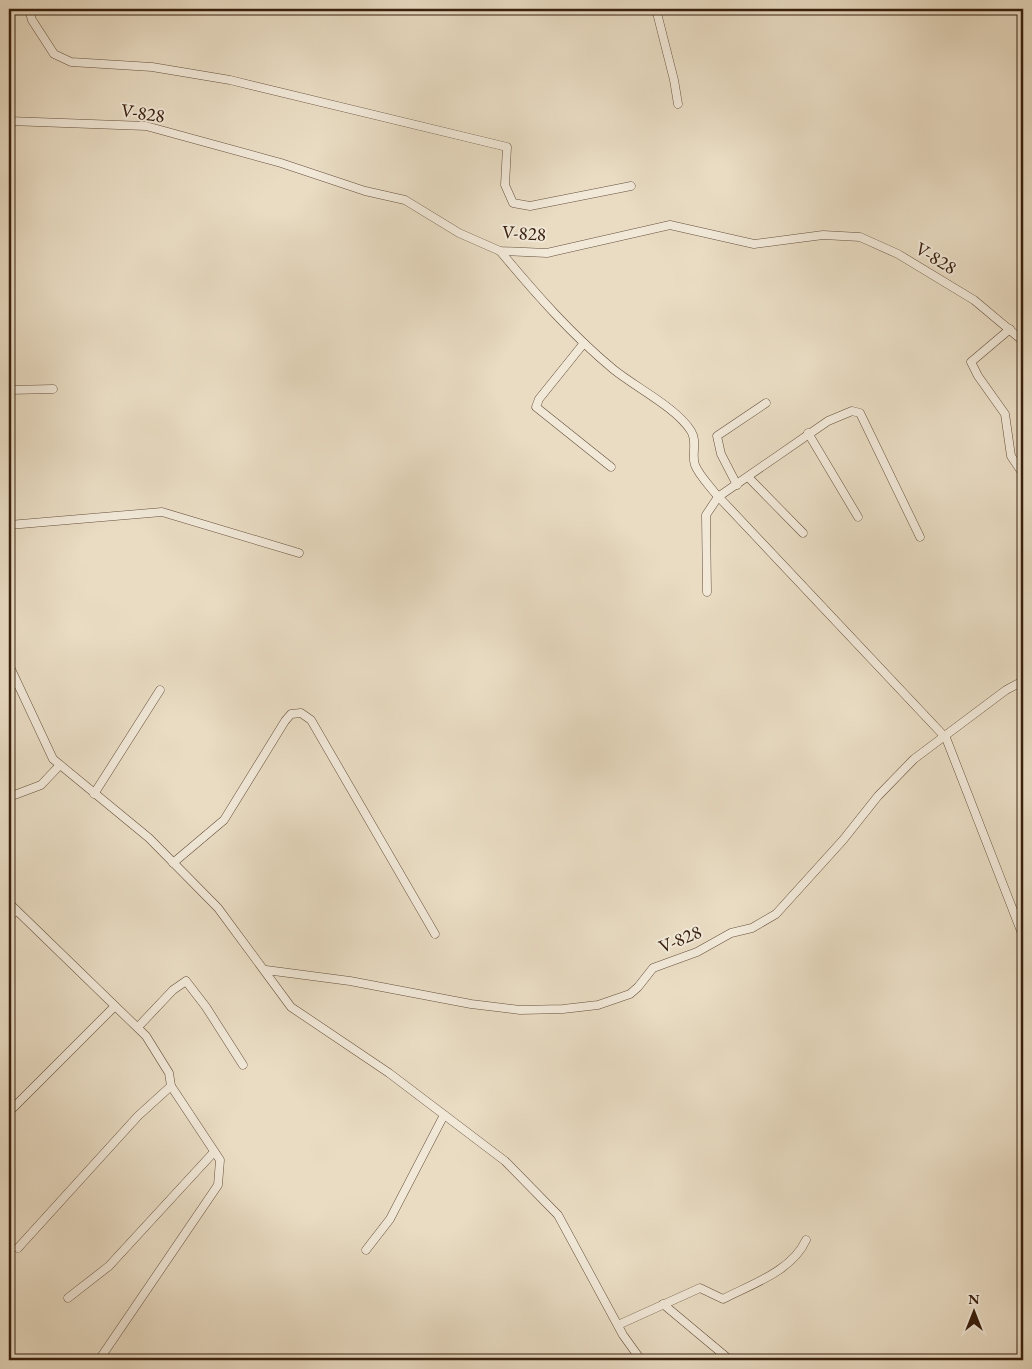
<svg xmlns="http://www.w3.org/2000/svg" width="1032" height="1369" viewBox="0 0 1032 1369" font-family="'EB Garamond',serif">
<rect width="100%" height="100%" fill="#e9dcc3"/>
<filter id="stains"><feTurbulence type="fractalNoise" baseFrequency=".004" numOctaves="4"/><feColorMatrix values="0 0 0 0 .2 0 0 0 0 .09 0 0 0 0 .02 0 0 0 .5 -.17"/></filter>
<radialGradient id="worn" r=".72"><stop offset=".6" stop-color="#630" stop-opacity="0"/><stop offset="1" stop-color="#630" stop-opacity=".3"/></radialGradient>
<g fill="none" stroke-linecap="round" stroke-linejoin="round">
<g stroke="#654f3b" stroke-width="9">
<g id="minor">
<polyline points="29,9 32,20 54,54 71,62 152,67 230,80 507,147 505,185 513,203 530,206 631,186"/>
<polyline points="656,9 674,80 678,104"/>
<polyline points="9,121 146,126 281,163 365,191 405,200 459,233 500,251 547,253 670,225 754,244 823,235 860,237 898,254 974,300 1023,341"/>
<path d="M500,251C535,293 571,334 613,369C635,387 677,408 691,431C698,442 691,454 695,465C699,475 708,484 715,493L946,738L1023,936"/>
<polyline points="1010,329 971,362 978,376 1005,414 1011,456 1023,474"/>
<polyline points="584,343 539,399 536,407 611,467"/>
<polyline points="9,390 53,389"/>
<polyline points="808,433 858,517"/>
<polyline points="748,477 803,533"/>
<polyline points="737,485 721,454 717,436 766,403"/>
<polyline points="9,525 162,512 299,553"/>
<polyline points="707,592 706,515 718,497 828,421 852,411 860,413 920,537"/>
<polyline points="9,665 53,759 149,838 218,908 291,1007 389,1073 505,1161 558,1215 623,1335 641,1360"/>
<polyline points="94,794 160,690"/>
<polyline points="9,797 41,785 60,765"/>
<polyline points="173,863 224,820 285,721 291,714 301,713 311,720 435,934"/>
<polyline points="9,903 146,1036 169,1073 171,1086 138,1116 18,1248"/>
<polyline points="9,918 16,910"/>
<polyline points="266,970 350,981 471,1004 520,1010 563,1009 598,1005 630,994 638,987 653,968 697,952 731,933 752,928 776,914 843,840 878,796 914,759 1006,690 1023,681"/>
<polyline points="138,1027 173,990 186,981 206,1007 243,1065"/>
<polyline points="9,1112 115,1006"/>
<polyline points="366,1250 390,1219 444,1115"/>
<polyline points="68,1298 109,1266 214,1152"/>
<polyline points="663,1304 730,1360"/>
<path d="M618,1325L700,1288L723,1299C752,1284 792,1271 806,1240"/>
<polyline points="99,1360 218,1185 220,1160 171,1086"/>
</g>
</g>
<use href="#minor" stroke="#f1e8d8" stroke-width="8"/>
</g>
<g text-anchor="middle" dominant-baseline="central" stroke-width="4" stroke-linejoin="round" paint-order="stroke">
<g font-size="19" fill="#39200e" stroke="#f1e8d8">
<text transform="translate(143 113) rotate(8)">V-828</text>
<text transform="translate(524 233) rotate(3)">V-828</text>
<text transform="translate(936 258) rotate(31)">V-828</text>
<text transform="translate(680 939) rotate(-23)">V-828</text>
</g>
</g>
<rect width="1032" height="1369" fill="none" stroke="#e9dcc3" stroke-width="30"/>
<rect x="10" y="10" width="1012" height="1349" fill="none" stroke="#39200e" stroke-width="2.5"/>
<rect x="15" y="15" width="1002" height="1339" fill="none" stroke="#39200e"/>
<g transform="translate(974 1312)" stroke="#f1e8d8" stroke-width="4" paint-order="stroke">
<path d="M0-4L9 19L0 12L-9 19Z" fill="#39200e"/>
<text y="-8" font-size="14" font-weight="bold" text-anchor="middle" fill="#39200e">N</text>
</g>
<rect width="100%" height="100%" filter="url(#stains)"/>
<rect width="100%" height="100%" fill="url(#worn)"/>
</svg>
